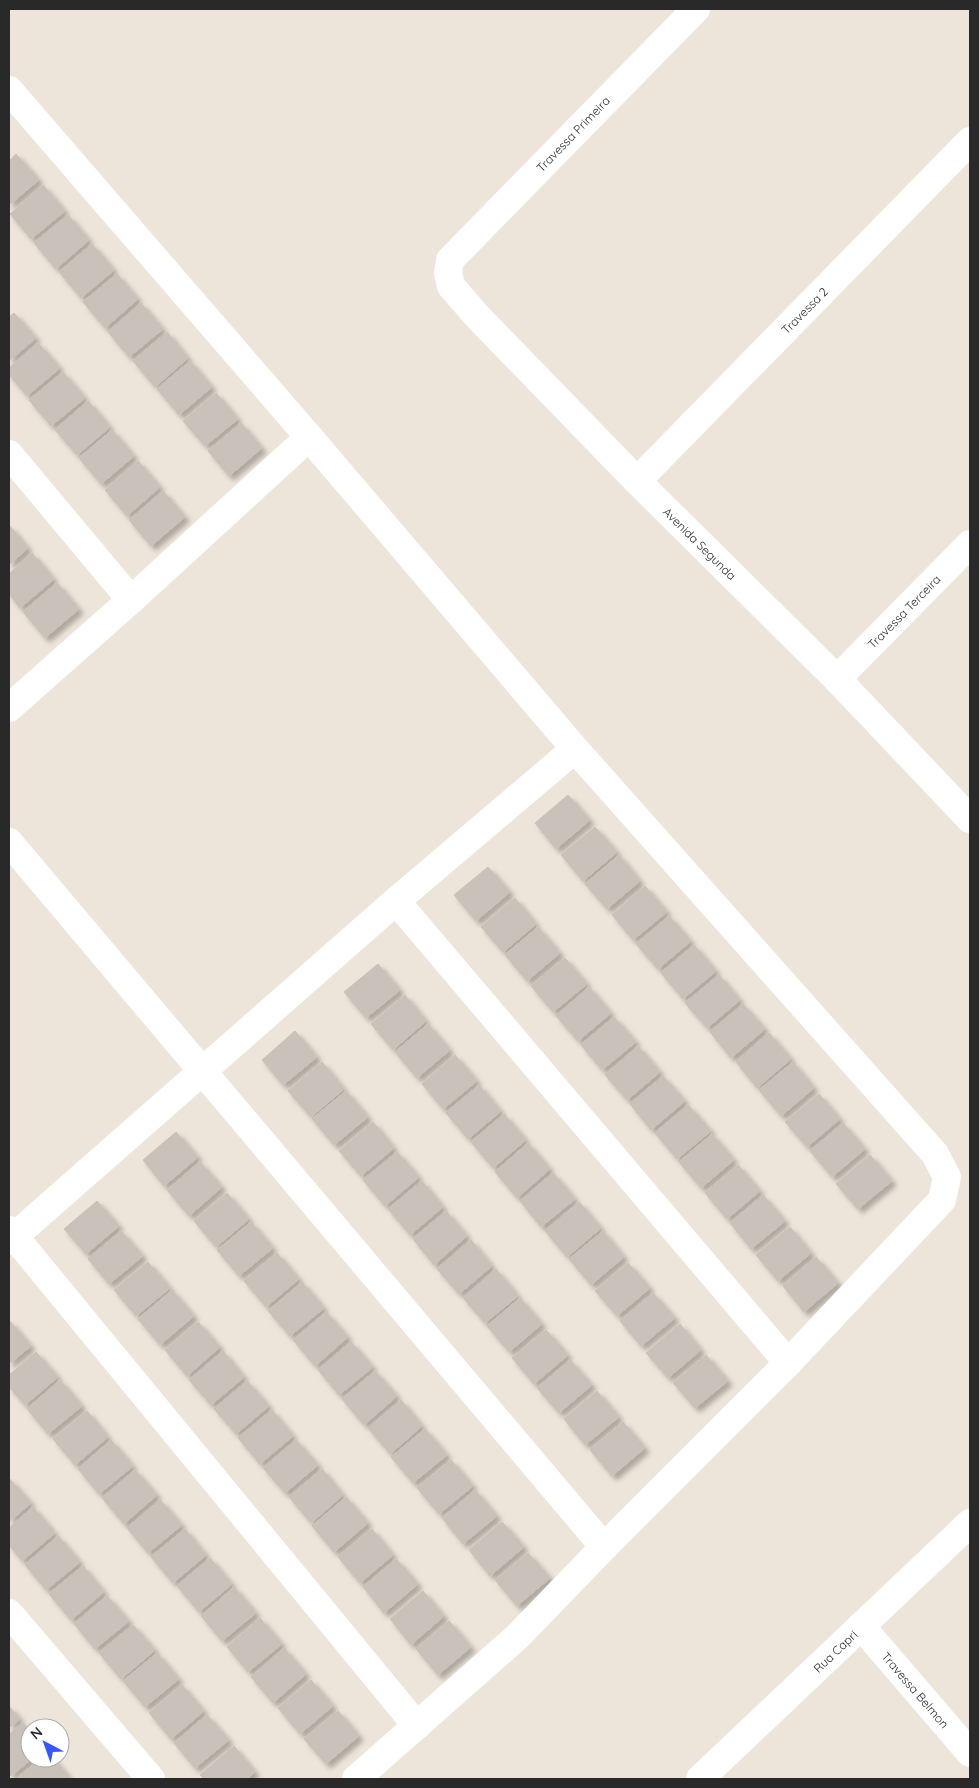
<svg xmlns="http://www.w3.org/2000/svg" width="979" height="1788" viewBox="0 0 979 1788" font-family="Quicksand,sans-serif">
<defs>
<filter id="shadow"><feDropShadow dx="4.5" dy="4.5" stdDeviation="2.5" flood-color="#0004"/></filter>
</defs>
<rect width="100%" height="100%" fill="#ede5da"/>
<g fill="#c8c2ba" stroke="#c8c1b4" filter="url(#shadow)">
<polygon points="16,154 39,180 9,205 9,161"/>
<polygon points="43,185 65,211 31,239 10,214"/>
<polygon points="68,215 89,240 56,269 34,243"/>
<polygon points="92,244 114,270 81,298 59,272"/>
<polygon points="117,274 138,299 105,328 83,302"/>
<polygon points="141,303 163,329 129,357 108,332"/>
<polygon points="14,313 36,338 9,361 9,317"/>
<polygon points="167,332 188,358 155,387 133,361"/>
<polygon points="38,343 60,368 27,396 9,375 9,368"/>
<polygon points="190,361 212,387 179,415 157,389"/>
<polygon points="63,372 85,398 51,426 29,400"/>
<polygon points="216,393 238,419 205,446 183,421"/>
<polygon points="88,401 110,427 77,455 55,430"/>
<polygon points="241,423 262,448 229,476 208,451"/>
<polygon points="112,430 134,456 101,484 79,458"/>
<polygon points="138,461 160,487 127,516 105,490"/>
<polygon points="163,491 185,517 151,546 129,520"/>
<polygon points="9,525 28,548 9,565"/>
<polygon points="32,553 54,579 20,608 9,594 9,574"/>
<polygon points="57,583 79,609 45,638 23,612"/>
<polygon points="568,795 590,820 556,849 535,823"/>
<polygon points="595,827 617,852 583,881 561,855"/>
<polygon points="619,855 640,881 607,909 585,884"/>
<polygon points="488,867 510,892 476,921 454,895"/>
<polygon points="645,886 667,912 633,940 612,915"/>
<polygon points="515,898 536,924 503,952 481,927"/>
<polygon points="669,916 691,941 658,969 636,944"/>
<polygon points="538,927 560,953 527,981 505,955"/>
<polygon points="694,945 716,971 683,999 661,973"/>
<polygon points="565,958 587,984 553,1012 531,986"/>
<polygon points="378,964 400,990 366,1018 344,992"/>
<polygon points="719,975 740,1000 707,1028 685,1003"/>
<polygon points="589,987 611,1013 578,1041 556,1016"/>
<polygon points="405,995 426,1021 393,1050 371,1024"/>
<polygon points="743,1004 765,1029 731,1058 710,1032"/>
<polygon points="614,1017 636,1042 602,1070 581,1045"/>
<polygon points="428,1024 450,1050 417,1078 395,1052"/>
<polygon points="295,1031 317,1057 283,1085 262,1060"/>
<polygon points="769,1033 791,1059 757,1088 736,1062"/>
<polygon points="638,1046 660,1072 627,1100 605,1075"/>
<polygon points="455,1055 477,1081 443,1109 422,1084"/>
<polygon points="322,1062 344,1089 311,1117 288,1091"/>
<polygon points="793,1062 814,1088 781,1116 759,1090"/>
<polygon points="663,1076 685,1101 651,1130 630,1104"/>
<polygon points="479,1085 501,1111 468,1139 446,1113"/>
<polygon points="346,1091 368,1117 334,1145 312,1119"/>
<polygon points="819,1094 840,1119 807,1147 785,1122"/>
<polygon points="688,1105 711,1131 677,1159 655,1133"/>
<polygon points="504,1114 526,1140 493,1168 471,1142"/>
<polygon points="373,1122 394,1148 361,1176 339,1151"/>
<polygon points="843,1123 865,1149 832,1177 810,1151"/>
<polygon points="176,1132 198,1157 164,1186 143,1160"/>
<polygon points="712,1134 734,1160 701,1188 679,1162"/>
<polygon points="528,1143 550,1169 517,1198 495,1172"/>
<polygon points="397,1152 419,1177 385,1206 363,1180"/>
<polygon points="870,1155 892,1181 858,1209 836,1184"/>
<polygon points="200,1162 222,1187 189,1216 167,1190"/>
<polygon points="738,1165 760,1191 727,1219 705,1193"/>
<polygon points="553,1173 575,1199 541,1227 520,1201"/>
<polygon points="422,1181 443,1207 410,1235 388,1209"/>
<polygon points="227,1193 249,1219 216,1247 194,1221"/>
<polygon points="763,1195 785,1221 751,1249 730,1223"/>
<polygon points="97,1201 119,1226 86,1254 64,1229"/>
<polygon points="579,1202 601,1228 567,1257 545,1231"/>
<polygon points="446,1211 467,1236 434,1265 413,1239"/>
<polygon points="251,1222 273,1248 239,1276 217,1250"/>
<polygon points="790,1227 811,1253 778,1281 756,1255"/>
<polygon points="121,1231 143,1256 109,1284 88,1259"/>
<polygon points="603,1231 624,1257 591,1285 569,1259"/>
<polygon points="471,1240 492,1266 459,1294 437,1269"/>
<polygon points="277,1253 299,1279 266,1307 244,1281"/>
<polygon points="816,1257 838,1283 804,1312 783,1286"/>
<polygon points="148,1262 170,1288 136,1316 114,1290"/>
<polygon points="628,1263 650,1288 617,1316 595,1291"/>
<polygon points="496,1269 518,1296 485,1323 463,1298"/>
<polygon points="302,1282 324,1308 290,1336 268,1311"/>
<polygon points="172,1290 194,1316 160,1345 138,1319"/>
<polygon points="653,1293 675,1318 641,1346 620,1321"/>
<polygon points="520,1298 542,1324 509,1352 487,1326"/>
<polygon points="326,1312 348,1337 315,1366 293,1340"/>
<polygon points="9,1320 31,1346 9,1364"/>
<polygon points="198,1322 220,1347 187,1376 165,1350"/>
<polygon points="680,1324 701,1350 668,1378 646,1353"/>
<polygon points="546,1330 568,1355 534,1384 512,1358"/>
<polygon points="351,1342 373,1367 339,1395 318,1370"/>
<polygon points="223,1351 244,1377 211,1405 189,1380"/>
<polygon points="36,1352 58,1377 25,1405 9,1387 9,1375"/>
<polygon points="706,1355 728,1381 695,1408 673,1383"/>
<polygon points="570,1360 592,1385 559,1413 537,1388"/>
<polygon points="375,1371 397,1396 364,1425 342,1399"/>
<polygon points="60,1380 82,1406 48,1434 27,1409"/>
<polygon points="247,1381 269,1406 236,1434 214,1409"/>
<polygon points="597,1391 619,1417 585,1445 564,1419"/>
<polygon points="401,1400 422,1426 390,1454 368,1428"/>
<polygon points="272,1410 293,1436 260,1464 238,1438"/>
<polygon points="87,1411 108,1437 75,1465 53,1439"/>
<polygon points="623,1422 645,1448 612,1476 590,1450"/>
<polygon points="425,1429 447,1455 413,1483 391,1457"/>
<polygon points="111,1440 133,1466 99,1494 78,1469"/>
<polygon points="296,1440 318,1465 285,1493 263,1468"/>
<polygon points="451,1460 473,1486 439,1514 417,1488"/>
<polygon points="322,1469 343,1495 311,1523 289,1497"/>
<polygon points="135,1470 157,1495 124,1524 102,1498"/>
<polygon points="9,1478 31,1503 9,1522"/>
<polygon points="475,1490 497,1516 463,1544 442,1518"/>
<polygon points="346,1497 368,1523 334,1552 312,1526"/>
<polygon points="160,1500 182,1525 148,1553 127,1528"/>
<polygon points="33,1507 55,1533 22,1561 9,1545 9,1528"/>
<polygon points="502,1522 524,1547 490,1576 469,1550"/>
<polygon points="185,1529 206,1555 173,1583 151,1557"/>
<polygon points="372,1529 393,1555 360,1583 338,1557"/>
<polygon points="58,1536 80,1562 46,1590 25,1565"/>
<polygon points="528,1553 550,1578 517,1606 495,1580"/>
<polygon points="210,1558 232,1584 199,1612 177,1586"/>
<polygon points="396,1559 418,1584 384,1613 363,1587"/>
<polygon points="83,1566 104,1592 71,1620 49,1594"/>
<polygon points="234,1587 256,1613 222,1641 201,1616"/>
<polygon points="423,1591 444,1616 411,1645 390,1619"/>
<polygon points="107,1596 129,1621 95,1649 74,1624"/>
<polygon points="260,1618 282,1644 248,1672 227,1647"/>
<polygon points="449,1621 471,1647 438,1675 416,1649"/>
<polygon points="133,1625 155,1650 121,1679 99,1653"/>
<polygon points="284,1648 306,1674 273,1703 251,1677"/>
<polygon points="157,1653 179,1679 145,1707 123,1681"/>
<polygon points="311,1680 333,1706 300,1734 278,1708"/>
<polygon points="182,1685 204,1711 171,1739 149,1713"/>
<polygon points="9,1706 20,1719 9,1728"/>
<polygon points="338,1711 359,1736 326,1764 304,1739"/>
<polygon points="207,1715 229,1740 195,1768 174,1743"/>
<polygon points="23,1723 30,1731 30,1758 33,1758 11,1776 9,1774 9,1734"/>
<polygon points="234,1746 255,1772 247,1779 204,1779 200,1775"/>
<polygon points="41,1758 53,1758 70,1778 68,1779 16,1779"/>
</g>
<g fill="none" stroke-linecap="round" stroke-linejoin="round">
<g stroke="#fff" stroke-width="28">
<path id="s1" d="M696,9L450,260L448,273L451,286L477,316L637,481L837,679L970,819"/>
<polyline points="9,90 309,437 575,749 935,1154 947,1177 942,1200 788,1363 604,1547 517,1637 356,1779"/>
<polyline points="9,454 131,600"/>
<path id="s2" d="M637,481L970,141"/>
<path id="s3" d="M837,679L970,544"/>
<polyline points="9,708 131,600 309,437"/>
<polyline points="9,842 604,1547"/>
<polyline points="396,901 788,1363"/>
<polyline points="9,1230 417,1726"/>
<polyline points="9,1241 396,901 575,749"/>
<polyline points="9,1613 151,1779"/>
<path id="s4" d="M861,1626L970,1753"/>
<path id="s5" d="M700,1779L970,1523"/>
</g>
</g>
<g text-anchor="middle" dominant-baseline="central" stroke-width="4" stroke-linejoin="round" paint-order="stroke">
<g font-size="12" fill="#292929" stroke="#fff">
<text transform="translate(573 134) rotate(-46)">Travessa Primeira</text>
<text stroke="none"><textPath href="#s2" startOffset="239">Travessa 2</textPath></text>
<text stroke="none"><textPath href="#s1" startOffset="736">Avenida Segunda</textPath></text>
<text stroke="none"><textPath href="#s3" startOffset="95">Travessa Terceira</textPath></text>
<text stroke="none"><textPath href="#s5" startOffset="186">Rua Capri</textPath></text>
<text stroke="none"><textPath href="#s4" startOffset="84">Travessa Belmon</textPath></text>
</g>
</g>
<rect width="979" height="1788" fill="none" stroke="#292929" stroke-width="20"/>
<g transform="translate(45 1743) rotate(319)"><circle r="24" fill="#ffffff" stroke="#a9a9a9"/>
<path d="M0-4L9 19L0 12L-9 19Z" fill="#3556ff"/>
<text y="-8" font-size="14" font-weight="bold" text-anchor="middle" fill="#292929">N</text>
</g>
</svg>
